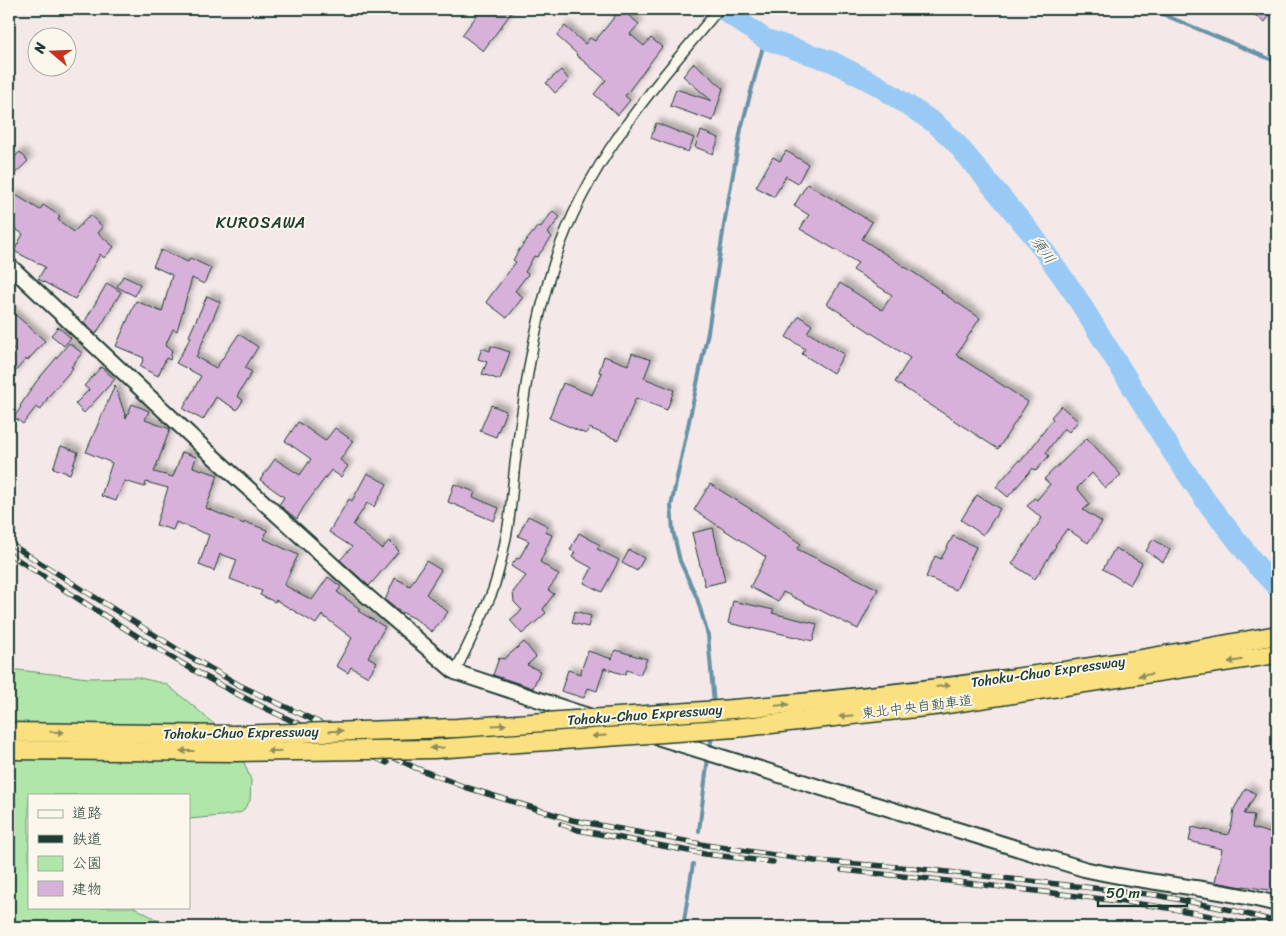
<svg xmlns="http://www.w3.org/2000/svg" width="1286" height="936" viewBox="0 0 1286 936" font-family="Sriracha,'Klee One',sans-serif">
<defs>
<filter id="shadow"><feDropShadow dx="4.5" dy="-4.5" stdDeviation="2.5" flood-color="#0004"/></filter>
</defs>
<rect width="100%" height="100%" fill="#f4e9e8"/>
<filter id="ink" filterUnits="userSpaceOnUse"><feTurbulence type="fractalNoise" baseFrequency=".02" numOctaves="2"/><feDisplacementMap in="SourceGraphic" scale="10" xChannelSelector="R" yChannelSelector="G"/><feConvolveMatrix kernelMatrix="1 2 1 2 8 2 1 2 1" color-interpolation-filters="sRGB"/></filter>
<g filter="url(#ink)">
<polygon fill="#b0e6a9" stroke="#68926e" points="9,669 88,678 136,677 166,684 197,709 237,745 251,780 250,801 242,812 231,815 189,819 189,795 29,795 29,907 134,907 170,927 9,927"/>
<g fill="none" stroke-linecap="round" stroke-linejoin="round">
<g stroke="#6892a8" stroke-width="4">
<polyline points="1150,9 1277,62"/>
<polyline points="714,705 708,635 697,598 680,561 673,531 671,506 708,332 725,219 741,129 765,39"/>
<polyline points="710,750 712,734"/>
<polyline points="699,831 708,757"/>
<polyline points="683,927 693,864"/>
</g>
<polyline stroke="#98caf5" stroke-width="21" points="722,9 765,39 833,62 877,85 936,124 956,143 1032,234 1074,293 1173,453 1206,501 1257,566 1277,587"/>
</g>
<g fill="#d7b1da" stroke="#1f3d34" filter="url(#shadow)">
<polygon points="482,9 514,9 483,51 462,35"/>
<polygon points="621,9 639,24 630,34 644,46 651,38 662,47 625,96 630,100 618,115 594,94 606,80 576,55 577,54 557,36 565,26 585,44 590,38 595,41"/>
<polygon points="1246,9 1274,9 1265,22"/>
<polygon points="694,63 723,88 713,121 670,106 676,89 712,101 683,76"/>
<polygon points="561,70 569,80 555,93 546,83"/>
<polygon points="656,123 694,138 688,152 651,138"/>
<polygon points="701,131 719,138 713,154 695,147"/>
<polygon points="786,151 808,164 798,183 786,176 774,197 756,187 773,157 780,161"/>
<polygon points="20,152 28,161 9,179 9,162"/>
<polygon points="807,184 872,222 862,239 942,291 941,292 980,318 956,355 1028,402 998,449 895,382 910,358 827,304 840,283 882,310 892,295 853,270 858,263 800,229 809,215 794,206"/>
<polygon points="14,194 40,210 43,205 60,216 58,220 74,232 90,215 103,227 98,233 114,247 104,258 100,254 75,299 38,279 45,267 14,251 23,234 9,225 9,202"/>
<polygon points="553,211 560,217 548,233 552,237 537,257 534,256 525,272 528,274 515,291 523,297 507,318 486,302 516,262 513,260 519,250 538,226 540,228"/>
<polygon points="161,250 188,262 190,258 211,268 204,284 192,278 177,331 173,329 165,346 172,350 170,360 166,358 158,376 140,367 144,358 116,346 136,301 162,312 172,275 153,266"/>
<polygon points="123,276 140,284 135,296 117,287"/>
<polygon points="107,283 121,292 96,334 84,323"/>
<polygon points="207,296 220,302 196,357 216,368 239,334 258,347 245,368 252,372 237,396 243,400 237,410 216,397 203,420 183,409 201,376 176,363 191,337 189,336"/>
<polygon points="9,309 45,341 27,361 26,359 9,379 9,354 14,349 9,344"/>
<polygon points="799,316 812,325 807,332 844,354 833,373 802,354 805,349 786,337"/>
<polygon points="58,327 71,338 64,346 51,335"/>
<polygon points="69,343 82,353 71,367 73,368 48,397 41,410 36,407 23,424 14,417 21,407 20,406 36,382"/>
<polygon points="491,346 510,352 500,380 482,374 487,362 478,359 482,348 490,351"/>
<polygon points="632,353 651,360 644,378 674,390 667,410 636,398 618,440 589,428 586,434 549,418 563,383 592,395 602,373 599,372 604,356 628,365"/>
<polygon points="101,367 115,379 84,413 75,404 89,390 84,386"/>
<polygon points="115,385 126,418 132,404 149,411 145,420 170,429 154,472 173,477 182,452 196,457 193,467 218,475 206,508 244,524 245,522 267,530 264,539 298,555 284,585 312,600 328,577 341,587 337,592 360,609 358,611 385,627 368,657 377,662 368,677 351,667 348,673 336,666 352,638 322,615 316,624 276,600 275,602 260,595 262,591 230,579 237,560 220,554 214,571 199,565 209,535 176,522 173,530 156,525 168,488 146,482 145,487 124,481 116,501 101,496 112,463 86,452"/>
<polygon points="491,405 506,411 496,437 480,431"/>
<polygon points="1061,406 1078,421 1069,432 1064,428 1047,451 1046,453 1049,456 1036,471 1033,468 1008,497 996,487 1019,460 1021,461 1033,446 1053,419 1051,417"/>
<polygon points="298,422 325,441 335,428 353,441 340,460 348,466 341,477 331,470 303,508 297,519 279,505 284,497 260,480 275,459 300,475 311,459 285,441"/>
<polygon points="1087,438 1121,475 1105,488 1092,473 1077,488 1090,504 1083,510 1102,522 1088,543 1067,529 1055,545 1056,546 1035,579 1012,564 1042,518 1027,506 1034,498 1037,500 1050,484 1044,479"/>
<polygon points="61,446 78,452 70,474 53,468"/>
<polygon points="367,473 387,484 374,507 367,503 353,525 382,549 389,541 399,551 369,586 340,560 352,547 329,532 349,499 352,501"/>
<polygon points="454,484 475,492 473,497 499,508 494,521 448,502"/>
<polygon points="710,484 757,513 801,544 797,549 878,589 858,629 783,592 778,602 750,587 766,557 694,510"/>
<polygon points="977,495 1000,509 983,535 961,520"/>
<polygon points="528,516 548,526 545,532 552,535 540,562 559,575 548,590 554,594 543,609 546,613 522,634 510,620 522,610 514,602 513,592 526,576 511,566 517,558 519,559 529,541 518,536"/>
<polygon points="713,528 725,581 705,586 692,533"/>
<polygon points="579,533 600,545 597,549 619,560 602,592 584,583 592,568 572,557 575,552 570,550"/>
<polygon points="953,536 976,547 956,590 926,577 935,556 941,559"/>
<polygon points="1153,539 1170,550 1163,562 1146,551"/>
<polygon points="1115,548 1142,563 1130,585 1103,569"/>
<polygon points="629,550 644,558 637,571 622,563"/>
<polygon points="426,561 441,570 426,594 448,612 432,632 414,618 399,611 385,600 395,578 410,586"/>
<polygon points="733,601 774,610 772,613 817,624 813,641 765,630 764,631 728,623"/>
<polygon points="575,611 591,616 588,627 572,623"/>
<polygon points="524,642 536,657 527,665 540,671 533,688 493,675 499,658 504,659"/>
<polygon points="615,650 647,659 640,675 627,670 625,675 604,668 597,691 588,688 584,698 561,691 568,670 580,674 588,651 612,659"/>
<polygon points="1246,788 1256,794 1244,814 1254,815 1252,828 1277,835 1277,877 1275,891 1243,886 1243,887 1215,882 1222,849 1189,841 1192,827 1228,835 1232,823 1234,809"/>
</g>
<g fill="none" stroke-linecap="round" stroke-linejoin="round">
<g stroke="#1f3d34" stroke-width="12">
<path id="street" d="M455,672C468,645 482,618 493,590C498,575 502,558 505,542C511,517 512,490 515,464C524,395 533,326 555,260C586,164 655,85 719,9"/>
</g>
<g stroke="#1f3d34" stroke-width="18">
<path id="secondary" d="M9,265L206,450L360,590L455,672L576,712L1084,869C1148,884 1214,887 1277,904"/>
</g>
<g stroke="#1f3d34" stroke-width="21">
<g id="highway">
<path d="M733,709C916,694 1098,669 1277,635"/>
<polyline points="735,728 934,706 1277,654"/>
<polyline points="9,732 235,735"/>
<polyline points="9,750 236,752"/>
</g>
</g>
<use href="#street" stroke="#fbf7ec" stroke-width="9"/>
<use href="#secondary" stroke="#fbf7ec" stroke-width="14"/>
<use href="#highway" stroke="#fbe080" stroke-width="18"/>
<g stroke="#1f3d34" stroke-width="5.5">
<g id="rail">
<polyline points="9,543 180,651 239,685 416,768 465,787 572,820 706,845 815,861 912,868 1156,895 1231,910 1277,922"/>
<path d="M9,554C84,602 159,653 239,695C287,720 337,741 387,763"/>
<polyline points="561,824 578,830 705,854 773,862"/>
<path d="M842,870C915,877 988,885 1061,894C1127,902 1192,909 1256,927"/>
</g>
</g>
<use href="#rail" stroke="#fbf7ec" stroke-width="4" stroke-dasharray="11" stroke-linecap="butt"/>
<g stroke="#1f3d34" stroke-width="21" stroke-linecap="butt">
<g id="highway-bridge">
<polyline points="235,735 457,728 733,709"/>
<polyline points="236,752 434,749 735,728"/>
</g>
</g>
<use href="#highway-bridge" stroke="#fbe080" stroke-width="18"/>
</g>
<defs><path id="oneway-solid" d="M-6-.8H1V-3.2L6.5 0L1 3.2V.8H-6Z" transform="scale(1.25)"/></defs>
<g fill="#8d8e5a">
<use href="#oneway-solid" transform="translate(1235 661) rotate(171)"/>
<use href="#oneway-solid" transform="translate(1145 675) rotate(172)"/>
<use href="#oneway-solid" transform="translate(943 686) rotate(-7)"/>
<use href="#oneway-solid" transform="translate(782 705) rotate(-5)"/>
<use href="#oneway-solid" transform="translate(846 716) rotate(174)"/>
<use href="#oneway-solid" transform="translate(499 725) rotate(-4)"/>
<use href="#oneway-solid" transform="translate(336 731) rotate(-2)"/>
<use href="#oneway-solid" transform="translate(57 732) rotate(1)"/>
<use href="#oneway-solid" transform="translate(599 736) rotate(176)"/>
<use href="#oneway-solid" transform="translate(437 748) rotate(177)"/>
<use href="#oneway-solid" transform="translate(187 751) rotate(-180)"/>
<use href="#oneway-solid" transform="translate(274 751) rotate(179)"/>
</g>
</g>
<g text-anchor="middle" dominant-baseline="central" stroke-width="4" stroke-linejoin="round" paint-order="stroke">
<g font-size="14" fill="#1f3d34" stroke="#fbf7ec">
<text transform="translate(1048 672) rotate(-8)">Tohoku-Chuo Expressway</text>
<text transform="translate(917 707) rotate(-7)">東北中央自動車道</text>
<text transform="translate(645 715) rotate(-4)">Tohoku-Chuo Expressway</text>
<text transform="translate(241 733) rotate(-1)">Tohoku-Chuo Expressway</text>
</g>
<g font-size="15" font-style="italic" fill="#37595b" stroke="#fbf7ec">
<text transform="translate(1043 250) rotate(54)">須川</text>
</g>
<g font-size="16" letter-spacing="1" fill="#1f3d34" stroke="#fbf7ec">
<text x="261" y="222">KUROSAWA</text>
</g>
</g>
<rect width="1286" height="936" fill="none" stroke="#fbf7ec" stroke-width="30"/>
<rect x="15" y="15" width="1256" height="906" fill="none" stroke="#1f3d34" stroke-width="2" filter="url(#ink)"/>
<rect x="28" y="794" width="162" height="115" fill="#fbf7ec" stroke="#a3ada2"/>
<rect x="38" y="810" width="25" height="8" fill="#fbf7ec" stroke="#a3ada2"/>
<text x="72" y="818" font-size="15" fill="#1f3d34">道路</text>
<rect x="38" y="835" width="25" height="8" fill="#1f3d34" stroke="#a3ada2"/>
<text x="72" y="844" font-size="15" fill="#1f3d34">鉄道</text>
<rect x="38" y="856" width="25" height="15" fill="#b0e6a9" stroke="#a3ada2"/>
<text x="72" y="868" font-size="15" fill="#1f3d34">公園</text>
<rect x="38" y="881" width="25" height="15" fill="#d7b1da" stroke="#a3ada2"/>
<text x="72" y="894" font-size="15" fill="#1f3d34">建物</text>
<g transform="translate(52 52) rotate(289)"><circle r="24" fill="#fbf7ec" stroke="#a3ada2"/>
<path d="M0-4L9 19L0 12L-9 19Z" fill="#c8321e"/>
<text y="-8" font-size="14" font-weight="bold" text-anchor="middle" fill="#1f3d34">N</text>
</g>
<path d="M1098 898v8h89v-8" fill="none" stroke="#1f3d34" stroke-width="2.5"/>
<text x="1106" y="898" font-size="15" fill="#1f3d34" stroke="#fbf7ec" stroke-width="4" paint-order="stroke">50 m</text>
</svg>
